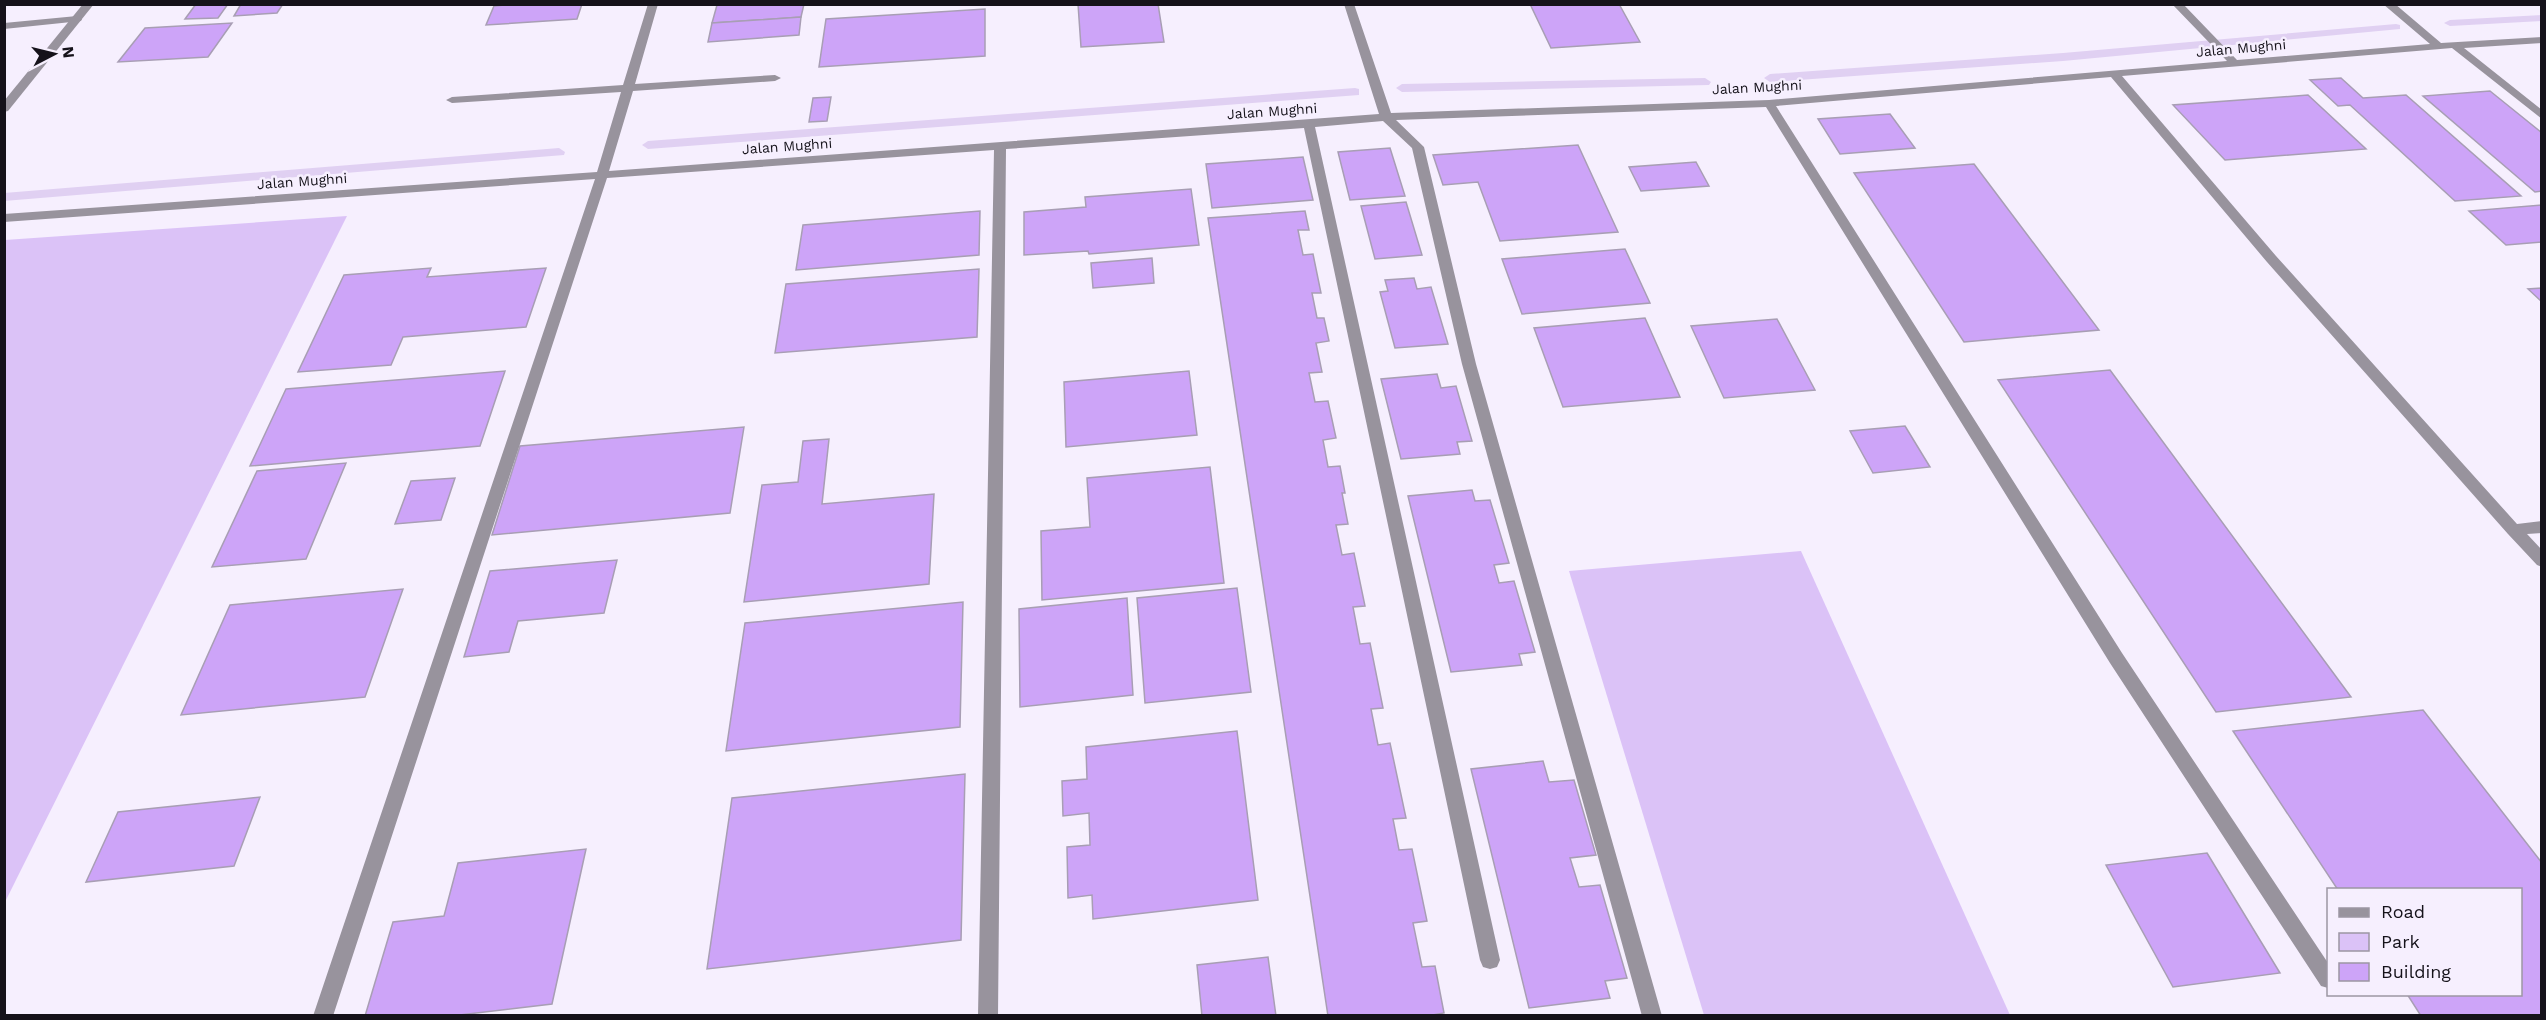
<svg xmlns="http://www.w3.org/2000/svg" width="2546" height="1020" viewBox="0 0 2546 1020" font-family="'Work Sans',sans-serif">
<rect width="100%" height="100%" fill="#f6effe"/>
<g fill="#dbc2f7">
<polygon points="347,216 5,902 5,240"/>
<polygon points="1801,551 2010,1015 1704,1015 1569,571"/>
</g>
<g fill="none" stroke-linecap="round" stroke-linejoin="round">
<g fill="#e0d0f2" fill-rule="evenodd">
<polygon points="2542,15 2542,21 2450,26 2444,23 2450,20"/>
<polygon points="2396,24 2400,25 2400,29 2063,61 1770,82 1764,78 1770,74 2063,53"/>
<polygon points="1705,78 1711,82 1709,85 1402,92 1396,88 1402,84"/>
<polygon points="1355,88 1359,89 1359,95 648,149 642,145 648,141"/>
<polygon points="559,148 565,152 564,155 4,201 4,193"/>
</g>
</g>
<g fill="#cda4f8" stroke="#a89eb4" stroke-width="1.5">
<polygon points="196,4 228,4 218,18 185,19"/>
<polygon points="241,4 283,4 277,13 234,16"/>
<polygon points="515,4 582,4 577,19 486,25 494,6"/>
<polygon points="804,4 801,17 712,23 717,5"/>
<polygon points="1078,4 1158,4 1164,42 1081,47"/>
<polygon points="1530,4 1619,4 1640,42 1551,48"/>
<polygon points="985,9 985,56 819,67 826,19"/>
<polygon points="801,17 799,35 708,42 712,23"/>
<polygon points="232,23 208,57 118,62 145,28"/>
<polygon points="2341,78 2363,98 2406,95 2521,196 2455,201 2350,105 2338,106 2310,80"/>
<polygon points="2490,91 2542,133 2542,191 2535,192 2423,96"/>
<polygon points="2308,95 2366,149 2225,160 2173,105"/>
<polygon points="831,97 827,121 809,122 813,98"/>
<polygon points="1890,114 1915,148 1840,154 1818,119"/>
<polygon points="1578,145 1618,232 1500,241 1478,182 1443,185 1433,155"/>
<polygon points="1390,148 1405,196 1350,200 1338,152"/>
<polygon points="1303,157 1313,200 1212,208 1206,164"/>
<polygon points="1696,162 1709,186 1641,191 1629,167"/>
<polygon points="1974,164 2099,330 1964,342 1854,173"/>
<polygon points="1191,189 1199,245 1089,254 1088,251 1024,255 1024,212 1086,207 1085,197"/>
<polygon points="1406,202 1422,255 1375,259 1361,206"/>
<polygon points="2542,205 2542,242 2506,245 2469,211"/>
<polygon points="980,211 979,255 796,270 803,225"/>
<polygon points="1305,211 1309,230 1298,230 1303,255 1313,254 1321,293 1312,293 1317,318 1324,318 1329,341 1316,343 1322,372 1309,373 1315,402 1328,401 1336,438 1323,440 1328,467 1340,466 1345,493 1342,493 1348,524 1336,525 1342,555 1354,553 1365,606 1353,607 1360,644 1370,643 1383,708 1371,709 1378,745 1390,743 1406,818 1393,819 1399,850 1412,849 1427,921 1413,923 1422,967 1435,966 1444,1013 1427,1016 1328,1016 1208,218"/>
<polygon points="1625,249 1650,303 1522,314 1502,259"/>
<polygon points="1152,258 1154,283 1093,288 1091,263"/>
<polygon points="431,268 427,277 546,268 526,327 403,337 391,365 298,372 344,275"/>
<polygon points="979,269 977,337 775,353 786,284"/>
<polygon points="1414,278 1417,289 1431,287 1448,344 1395,348 1380,292 1388,291 1385,280"/>
<polygon points="2542,288 2542,302 2528,289"/>
<polygon points="1645,318 1680,397 1563,407 1534,328"/>
<polygon points="1777,319 1815,390 1724,398 1691,326"/>
<polygon points="2110,370 2351,697 2216,712 1998,380"/>
<polygon points="505,371 480,446 250,466 286,389"/>
<polygon points="1189,371 1197,435 1066,447 1064,382"/>
<polygon points="1437,374 1441,388 1456,386 1472,441 1457,442 1460,454 1401,459 1381,379"/>
<polygon points="1905,426 1930,467 1873,473 1850,431"/>
<polygon points="744,427 730,513 492,535 520,446"/>
<polygon points="829,439 822,504 934,494 929,584 744,602 762,485 798,482 803,441"/>
<polygon points="346,463 306,559 212,567 257,471"/>
<polygon points="1210,467 1224,583 1042,600 1041,531 1090,527 1087,478"/>
<polygon points="455,478 441,520 395,524 411,481"/>
<polygon points="1472,490 1475,501 1490,500 1509,563 1494,565 1499,583 1514,581 1535,652 1519,654 1522,665 1451,672 1408,496"/>
<polygon points="617,560 604,613 518,621 509,652 464,657 490,571"/>
<polygon points="1237,588 1251,692 1145,703 1137,598"/>
<polygon points="403,589 365,697 181,715 230,605"/>
<polygon points="1127,598 1133,695 1020,707 1019,609"/>
<polygon points="963,602 960,727 726,751 745,623"/>
<polygon points="2423,710 2542,863 2542,1016 2421,1016 2407,994 2520,994 2520,890 2338,890 2233,731"/>
<polygon points="1237,731 1258,900 1093,919 1092,895 1068,898 1067,847 1090,845 1089,813 1063,816 1062,781 1087,779 1086,747"/>
<polygon points="1543,761 1549,782 1574,780 1596,855 1570,858 1579,887 1600,885 1627,978 1605,981 1610,998 1529,1008 1471,769"/>
<polygon points="965,774 961,940 707,969 732,798"/>
<polygon points="260,797 234,866 86,882 118,812"/>
<polygon points="586,849 552,1004 451,1016 365,1016 393,922 444,916 458,863"/>
<polygon points="2207,853 2280,973 2173,987 2106,865"/>
<polygon points="1268,957 1276,1016 1202,1016 1197,965"/>
</g>
<g fill="none" stroke-linecap="round" stroke-linejoin="round">
<polygon fill="#98939d" fill-rule="evenodd" points="77,16 82,19 81,21 4,29 4,23"/>
<polygon fill="#98939d" fill-rule="evenodd" points="648,4 658,4 635,84 775,75 781,78 775,81 633,91 609,171 1379,114 1344,4 1354,4 1391,113 1769,100 2227,61 2172,4 2183,4 2237,60 2430,44 2383,4 2395,4 2441,43 2542,37 2542,43 2464,48 2542,110 2542,119 2452,48 2122,76 2276,256 2517,524 2542,521 2542,533 2527,534 2542,550 2542,567 2537,565 2508,534 2267,262 2111,77 1776,106 2122,653 2328,963 2328,988 2321,986 2110,663 1766,107 1396,120 1424,147 1476,364 1662,1016 1642,1016 1462,364 1412,148 1383,121 1315,127 1500,960 1497,967 1490,969 1483,967 1480,960 1304,128 1006,149 998,1016 978,1016 994,150 607,178 333,1016 313,1016 595,179 4,222 4,214 597,172 621,92 452,103 446,100 452,97 623,85"/>
<polygon fill="#98939d" fill-rule="evenodd" points="83,4 94,4 8,111 4,112 4,101"/>
</g>
<g text-anchor="middle" dominant-baseline="central" stroke-width="5" stroke-linejoin="round" paint-order="stroke">
<g font-size="14" fill="#15121a" stroke="#f6effe">
<text transform="translate(2241 48) rotate(-5)">Jalan Mughni</text>
<text transform="translate(1757 87) rotate(-3)">Jalan Mughni</text>
<text transform="translate(1272 111) rotate(-4)">Jalan Mughni</text>
<text transform="translate(787 146) rotate(-4)">Jalan Mughni</text>
<text transform="translate(302 181) rotate(-4)">Jalan Mughni</text>
</g>
</g>
<rect width="2546" height="1020" fill="none" stroke="#15121a" stroke-width="12"/>
<rect x="2327" y="888" width="195" height="108" fill="#f6effe" stroke="#9c97a3" stroke-width="1.5"/>
<rect x="2339" y="908" width="30" height="9" fill="#98939d" stroke="#9c97a3" stroke-width="1.5"/>
<text x="2381" y="918" font-size="18" fill="#15121a">Road</text>
<rect x="2339" y="933" width="30" height="18" fill="#dbc2f7" stroke="#9c97a3" stroke-width="1.5"/>
<text x="2381" y="948" font-size="18" fill="#15121a">Park</text>
<rect x="2339" y="963" width="30" height="18" fill="#cda4f8" stroke="#9c97a3" stroke-width="1.5"/>
<text x="2381" y="978" font-size="18" fill="#15121a">Building</text>
<g transform="translate(54 54) rotate(83)" stroke="#f6effe" stroke-width="4.5" paint-order="stroke">
<path d="M0-4.5L10 22L0 15L-10 22Z" fill="#15121a"/>
<text y="-9" font-size="16" font-weight="bold" text-anchor="middle" fill="#15121a">N</text>
</g>
</svg>
